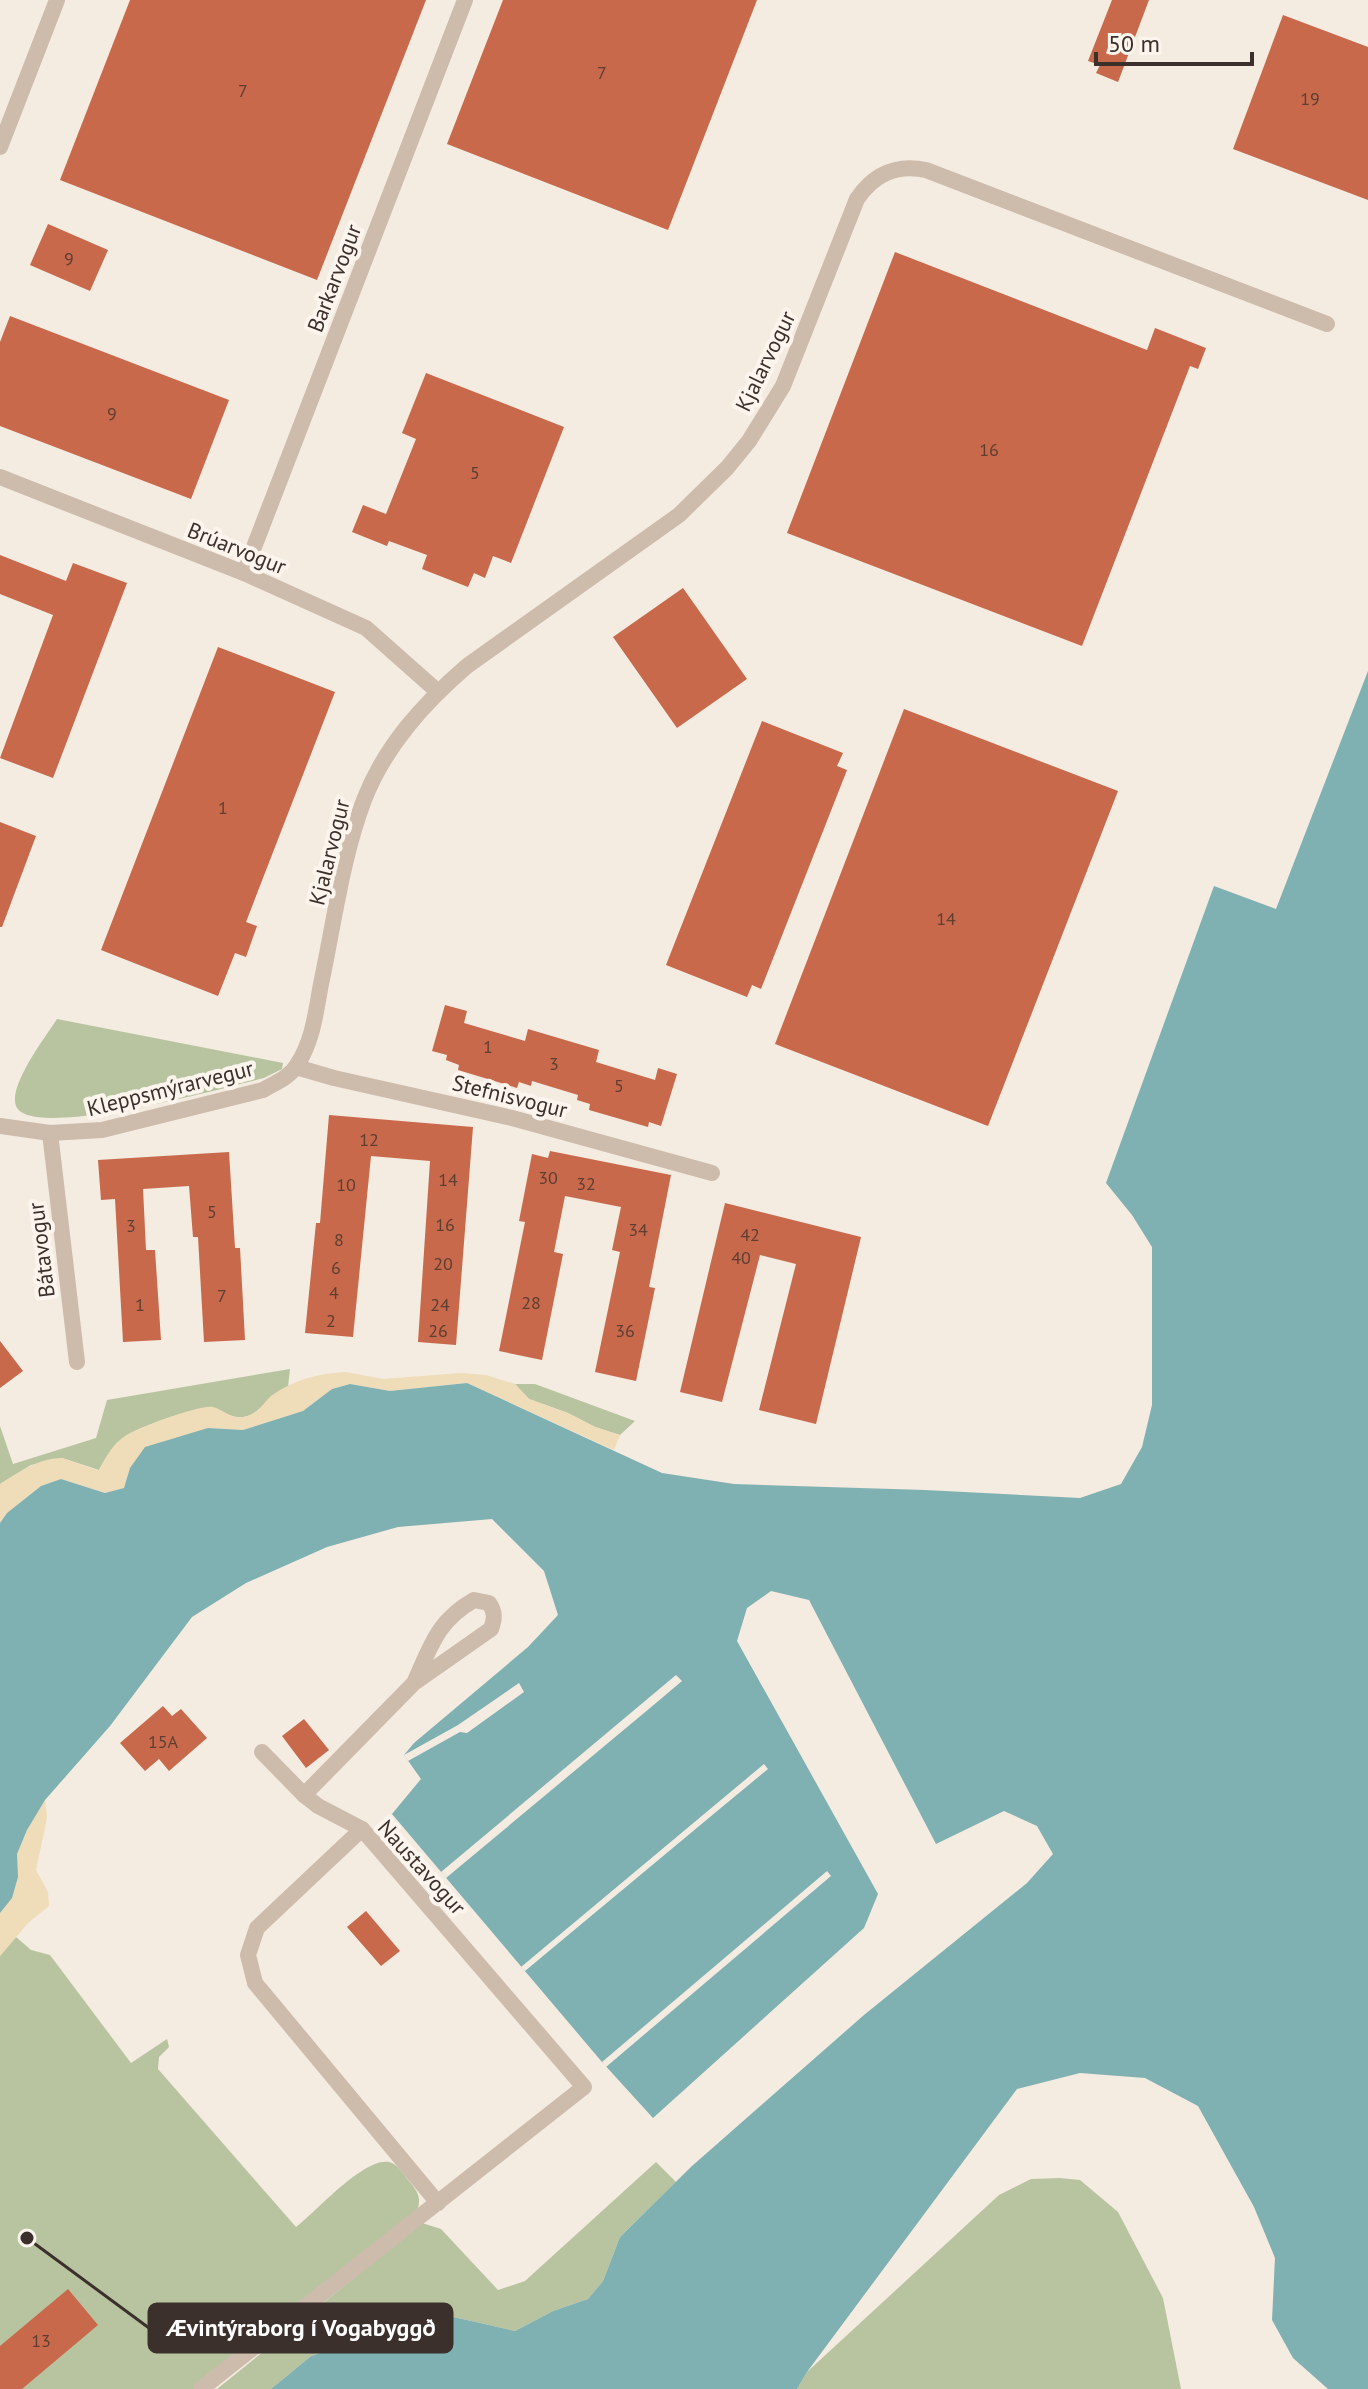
<svg xmlns="http://www.w3.org/2000/svg" width="1368" height="2389" viewBox="0 0 1368 2389" font-family="'PT Sans',sans-serif">
<rect width="100%" height="100%" fill="#f4ebe1"/>
<g fill="#b8c4a0">
<path d="M57,1019L283,1063L282,1069L264,1078C231,1086 30,1142 16,1106C8,1086 46,1036 57,1019Z"/>
<path d="M290,1369L288,1387C268,1395 260,1415 243,1417C229,1419 220,1408 208,1408C192,1408 139,1427 126,1436C113,1444 106,1457 99,1470L62,1458L31,1465L0,1484V1426L13,1464L96,1438L107,1400Z"/>
<polygon points="515,1384 535,1384 635,1421 620,1435 595,1427 568,1413 529,1399"/>
<path d="M16,1937L31,1950L50,1955L131,2063L167,2039L169,2047L159,2057L158,2069L296,2227C315,2213 368,2152 392,2163C399,2166 404,2175 409,2181C419,2193 422,2199 416,2214L194,2389H0V1956Z"/>
<polygon points="656,2162 676,2182 620,2237 603,2281 588,2299 553,2311 515,2331 436,2313 406,2315 364,2338 311,2356 271,2389 217,2389 422,2223 441,2229 498,2290 525,2281"/>
<polygon points="1060,2178 1080,2180 1118,2212 1163,2298 1181,2389 797,2389 807,2372 999,2195 1031,2179"/>
</g>
<g fill="#efdcb8">
<path d="M346,1372L383,1379L461,1373L486,1375L515,1384L529,1399L568,1413L595,1427L620,1435L614,1450L467,1383L390,1391L350,1384L332,1389L303,1411L243,1430L208,1428L130,1468L124,1488L106,1493L61,1479L41,1486L7,1513L0,1523V1484C18,1473 39,1458 61,1458C68,1459 88,1468 99,1470C106,1457 113,1444 125,1436C137,1428 201,1404 213,1407C226,1411 233,1421 248,1416C260,1412 262,1404 271,1396C292,1380 320,1373 346,1372Z"/>
<polygon points="45,1800 47,1818 36,1870 48,1892 49,1906 28,1923 0,1956 0,1913 12,1897 17,1877 17,1854 27,1830"/>
</g>
<polygon fill="#7fb0b2" points="1368,671 1368,2389 1328,2389 1293,2358 1272,2320 1275,2258 1254,2207 1198,2106 1145,2078 1080,2073 1017,2089 807,2372 797,2389 271,2389 311,2356 364,2338 405,2315 436,2313 515,2331 553,2311 588,2299 603,2281 620,2237 692,2166 864,2015 1027,1883 1053,1854 1037,1826 1004,1811 936,1844 809,1600 771,1591 747,1608 737,1641 878,1894 864,1928 653,2118 602,2062 392,1814 421,1779 404,1755 414,1743 528,1647 558,1615 544,1571 492,1519 398,1527 327,1547 246,1583 192,1617 110,1726 45,1800 27,1830 17,1854 18,1877 12,1898 0,1913 0,1523 7,1513 41,1486 61,1479 105,1493 124,1488 130,1468 145,1447 208,1428 243,1430 303,1411 332,1389 350,1384 390,1391 467,1383 662,1473 734,1484 925,1490 1080,1498 1121,1484 1142,1447 1152,1405 1152,1247 1132,1215 1106,1183 1214,886 1276,909"/>
<g fill="#f4ebe1">
<polygon points="676,1675 682,1681 656,1703 446,1878 441,1872"/>
<polygon points="519,1683 524,1692 467,1733 460,1732 408,1761 404,1755 458,1725"/>
<polygon points="764,1764 768,1769 716,1812 525,1971 521,1967"/>
<polygon points="827,1871 831,1876 606,2067 602,2062"/>
</g>
<g fill="#c8694b">
<polygon points="130,0 426,0 317,280 60,180"/>
<polygon points="503,0 757,0 668,230 447,144"/>
<polygon points="1112,0 1149,0 1118,82 1096,73 1100,65 1088,61"/>
<polygon points="1283,15 1368,47 1368,200 1233,149"/>
<polygon points="48,224 108,250 90,291 30,265"/>
<polygon points="895,252 1147,350 1155,328 1206,348 1198,369 1190,366 1082,646 787,533"/>
<polygon points="10,316 229,400 191,499 0,426 0,342"/>
<polygon points="426,373 564,427 511,563 493,556 485,578 474,573 468,587 422,569 427,555 389,541 387,546 352,532 363,505 386,514 416,439 402,433"/>
<polygon points="0,555 66,581 73,563 127,583 53,778 0,758 53,615 0,594"/>
<polygon points="683,588 747,679 677,728 613,637"/>
<polygon points="218,647 335,692 246,922 257,926 246,957 235,953 218,996 101,950"/>
<polygon points="904,709 1118,791 988,1126 775,1044"/>
<polygon points="762,721 843,753 837,766 847,770 761,989 752,985 747,997 666,965"/>
<polygon points="0,822 36,836 2,927 0,927"/>
<polygon points="445,1005 467,1011 464,1023 525,1041 528,1029 599,1050 596,1062 655,1080 658,1068 677,1074 661,1126 649,1122 648,1127 589,1110 590,1104 577,1100 578,1095 532,1081 531,1086 519,1082 517,1088 458,1070 459,1065 446,1060 447,1055 432,1051"/>
<polygon points="329,1115 473,1127 456,1345 418,1342 430,1161 371,1156 353,1337 305,1333 316,1223 320,1223"/>
<polygon points="550,1151 671,1175 649,1287 655,1288 636,1381 595,1372 620,1252 612,1250 621,1207 565,1196 554,1252 563,1254 542,1360 499,1351 525,1222 519,1221 532,1154 548,1158"/>
<polygon points="229,1152 235,1248 240,1248 245,1340 204,1342 198,1237 193,1237 189,1186 143,1189 146,1250 155,1250 161,1340 123,1342 115,1199 101,1200 98,1160"/>
<polygon points="725,1203 861,1237 816,1424 759,1410 796,1264 760,1255 722,1402 680,1392"/>
<polygon points="0,1341 23,1371 0,1388"/>
<polygon points="163,1706 172,1716 181,1709 207,1738 169,1771 159,1759 145,1771 120,1743"/>
<polygon points="304,1719 329,1750 306,1768 282,1736"/>
<polygon points="366,1911 400,1951 381,1966 347,1927"/>
<polygon points="68,2289 98,2325 22,2389 0,2389 0,2346"/>
</g>
<g fill="none" stroke-linecap="round" stroke-linejoin="round">
<g stroke="#cdbbac" stroke-width="16">
<polyline points="0,147 57,0"/>
<polyline points="0,477 244,573 366,628 437,691"/>
<polyline points="244,573 465,0"/>
<polyline points="296,1067 334,1078 512,1118 712,1173"/>
<path d="M0,1126L50,1133L102,1130L263,1090C275,1083 290,1077 297,1065C313,1041 316,1011 321,984C334,923 342,858 364,800C385,746 424,703 467,666L679,515L727,468L749,441L783,386L857,199C874,174 896,164 926,170L1327,324"/>
<polyline points="50,1133 77,1362"/>
<polyline points="262,1752 304,1795 318,1806 362,1829"/>
<path d="M304,1795L414,1683L491,1629C495,1618 495,1612 489,1603L474,1600C437,1621 431,1646 414,1683"/>
<polyline points="201,2389 584,2087 362,1829 257,1928 248,1955 255,1983 438,2203"/>
</g>
</g>
<g text-anchor="middle" dominant-baseline="central" stroke-width="8" stroke-linejoin="round" paint-order="stroke">
<g font-size="18" fill="#5e3e33">
<text x="602" y="72">7</text>
<text x="243" y="90">7</text>
<text x="1310" y="98">19</text>
<text x="69" y="258">9</text>
<text x="112" y="413">9</text>
<text x="989" y="449">16</text>
<text x="475" y="472">5</text>
<text x="223" y="807">1</text>
<text x="946" y="918">14</text>
<text x="488" y="1046">1</text>
<text x="554" y="1063">3</text>
<text x="619" y="1085">5</text>
<text x="369" y="1139">12</text>
<text x="548" y="1177">30</text>
<text x="448" y="1179">14</text>
<text x="586" y="1183">32</text>
<text x="346" y="1184">10</text>
<text x="212" y="1211">5</text>
<text x="445" y="1224">16</text>
<text x="131" y="1225">3</text>
<text x="638" y="1229">34</text>
<text x="750" y="1234">42</text>
<text x="339" y="1239">8</text>
<text x="741" y="1257">40</text>
<text x="443" y="1263">20</text>
<text x="336" y="1267">6</text>
<text x="334" y="1292">4</text>
<text x="222" y="1295">7</text>
<text x="531" y="1302">28</text>
<text x="140" y="1304">1</text>
<text x="440" y="1304">24</text>
<text x="331" y="1320">2</text>
<text x="438" y="1330">26</text>
<text x="625" y="1330">36</text>
<text x="163" y="1741">15A</text>
<text x="41" y="2340">13</text>
</g>
<g font-size="22" fill="#3b302b" stroke="#fbf5ee">
<text transform="translate(334 278) rotate(-69)">Barkarvogur</text>
<text transform="translate(765 361) rotate(-64)">Kjalarvogur</text>
<text transform="translate(237 548) rotate(22)">Brúarvogur</text>
<text transform="translate(329 852) rotate(-76)">Kjalarvogur</text>
<text transform="translate(170 1088) rotate(-14)">Kleppsmýrarvegur</text>
<text transform="translate(510 1096) rotate(14)">Stefnisvogur</text>
<text transform="translate(41 1250) rotate(-97)">Bátavogur</text>
<text transform="translate(422 1867) rotate(48)">Naustavogur</text>
</g>
</g>
<path fill="none" stroke="#3b302b" stroke-width="3" d="M27 2238L149 2328"/>
<circle fill="#3b302b" stroke="#fbf5ee" stroke-width="3" cx="27" cy="2238" r="8"/>
<rect fill="#3b302b" stroke="#3b302b" stroke-width="3" x="149" y="2304" width="303" height="48" rx="8"/>
<g font-size="24" text-anchor="middle" font-weight="bold" fill="#fff">
<text x="301" y="2336">Ævintýraborg í Vogabyggð</text>
</g>
<path d="M1096 52v12h156v-12" fill="none" stroke="#3b302b" stroke-width="4"/>
<text x="1108" y="52" font-size="24" fill="#3b302b" stroke="#fbf5ee" stroke-width="6" paint-order="stroke">50 m</text>
</svg>
